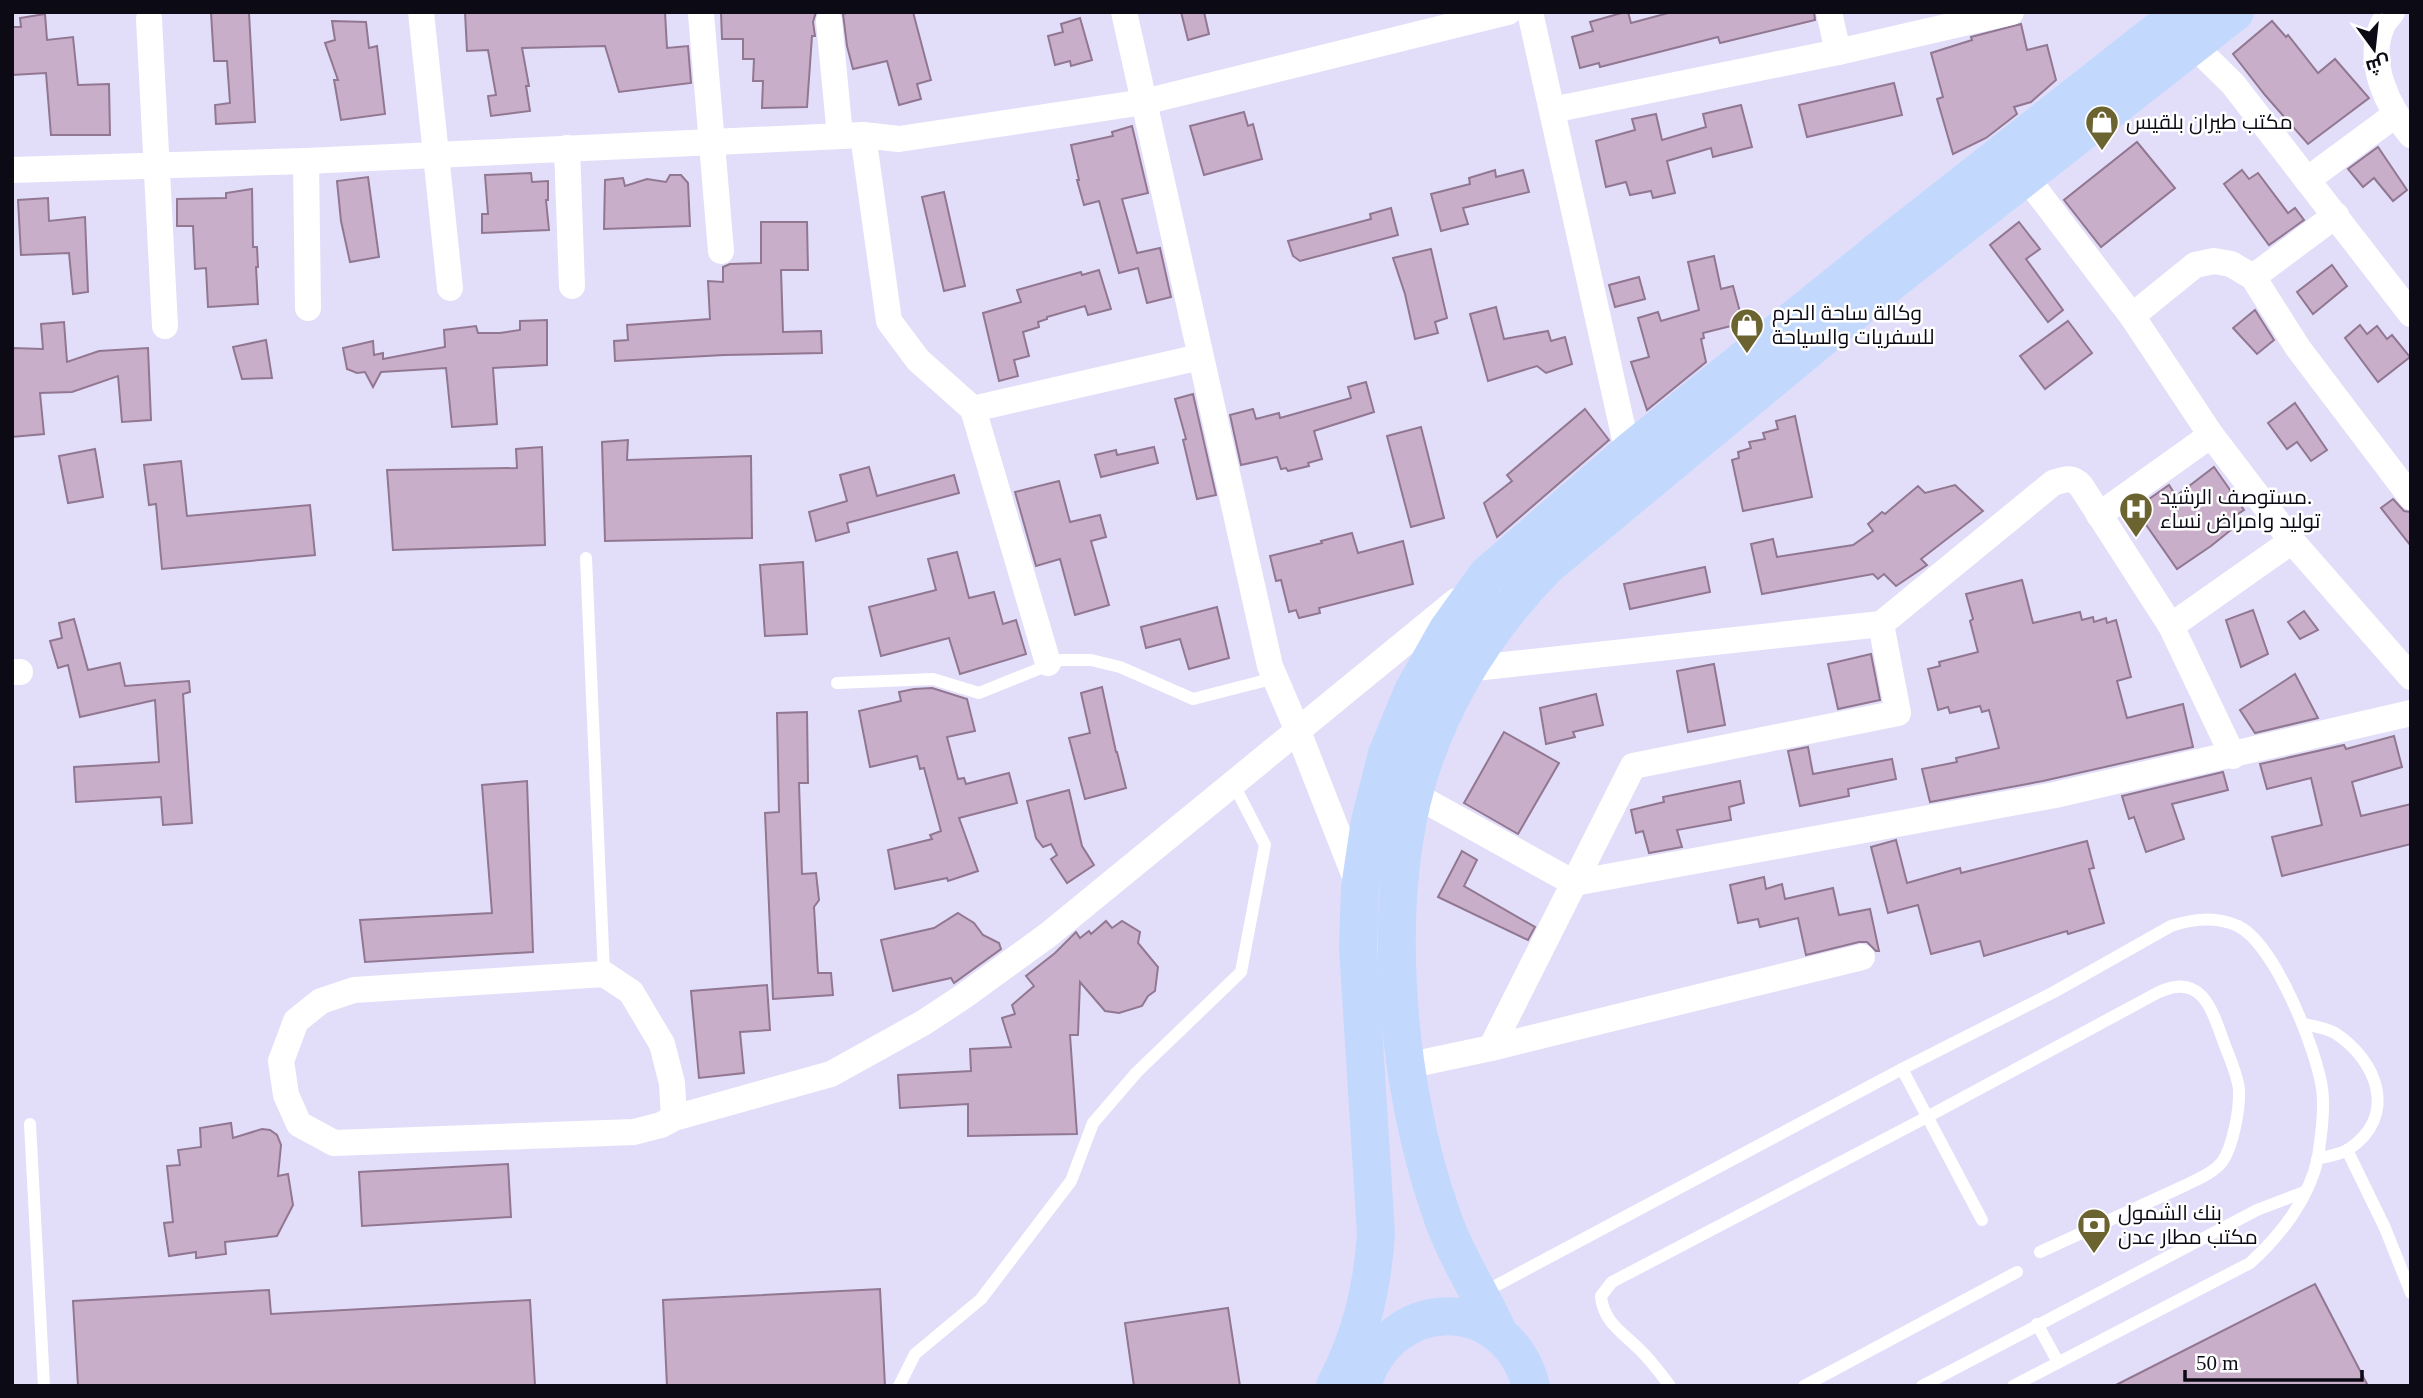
<svg xmlns="http://www.w3.org/2000/svg" width="2423" height="1398" viewBox="0 0 2423 1398" font-family="'Times New Roman',Cairo,serif">
<rect width="100%" height="100%" fill="#e2defa"/>
<g fill="#c9aec9" stroke="#917791" stroke-width="2">
<polygon points="465,12 665,12 667,48 688,46 691,83 619,92 605,46 522,48 529,86 526,86 530,111 491,116 488,96 496,95 488,50 467,51"/>
<polygon points="721,12 816,12 813,22 815,36 812,36 807,107 762,108 763,81 753,81 754,59 743,59 743,39 722,39"/>
<polygon points="850,12 913,12 931,80 917,84 921,99 899,105 887,61 853,69 847,46 843,14"/>
<polygon points="1181,12 1204,12 1209,34 1188,40"/>
<polygon points="1625,12 1628,12 1631,23 1672,12 1814,12 1815,20 1720,43 1718,37 1600,67 1599,63 1580,68 1572,37 1593,31 1590,22"/>
<polygon points="211,13 249,13 255,122 216,124 215,105 230,103 227,61 214,61"/>
<polygon points="45,14 47,40 73,37 78,85 109,84 110,135 51,135 46,73 12,75 12,27 21,27 20,18"/>
<polygon points="1080,18 1092,60 1071,66 1070,61 1055,65 1048,36 1063,32 1061,24"/>
<polygon points="332,21 366,22 369,48 377,46 385,114 341,120 334,80 338,80 325,43 335,40"/>
<polygon points="2272,21 2286,37 2288,35 2318,73 2335,59 2369,98 2308,144 2265,95 2233,54"/>
<polygon points="2021,24 2027,50 2047,45 2056,80 2031,102 2014,107 2017,114 1986,138 1953,154 1937,99 1943,97 1931,53 1972,40 1971,37"/>
<polygon points="1894,83 1902,115 1807,137 1799,105"/>
<polygon points="1741,105 1752,147 1713,157 1711,148 1667,161 1675,193 1653,198 1651,191 1630,195 1626,182 1606,187 1596,141 1635,130 1632,119 1656,114 1662,140 1706,127 1703,114"/>
<polygon points="1244,112 1248,126 1253,124 1262,159 1204,175 1190,126"/>
<polygon points="1132,126 1148,193 1122,199 1137,253 1160,248 1171,297 1147,303 1138,268 1119,273 1099,201 1084,205 1077,180 1079,180 1071,145 1113,136 1112,132"/>
<polygon points="2137,142 2175,188 2101,247 2064,200"/>
<polygon points="2378,147 2407,190 2393,201 2374,178 2363,187 2348,169"/>
<polygon points="1495,170 1496,177 1523,170 1529,192 1463,208 1468,224 1441,231 1431,194 1470,184 1469,178"/>
<polygon points="2242,170 2249,179 2258,173 2288,213 2295,208 2304,220 2269,245 2224,184"/>
<polygon points="531,173 532,182 548,181 548,200 546,200 549,230 482,233 482,214 488,214 485,175"/>
<polygon points="670,175 681,175 688,183 690,226 604,229 605,180 623,178 625,186 647,179 666,182"/>
<polygon points="368,177 379,257 350,262 341,221 337,181"/>
<polygon points="252,189 253,247 257,247 258,267 256,267 258,304 208,307 206,268 195,269 193,226 177,226 177,199 226,198 226,193"/>
<polygon points="944,192 965,286 944,291 922,197"/>
<polygon points="48,198 49,221 85,217 88,292 73,294 69,253 21,255 18,200"/>
<polygon points="1391,208 1398,235 1300,261 1293,256 1288,241 1371,219 1370,214"/>
<polygon points="761,222 807,222 808,270 781,270 783,332 821,331 822,353 724,355 615,361 614,341 628,340 627,325 710,319 708,281 723,282 723,267 730,264 761,263"/>
<polygon points="2019,222 2040,249 2026,259 2063,310 2048,322 1990,245"/>
<polygon points="1431,249 1447,318 1435,322 1438,333 1415,339 1405,294 1393,258"/>
<polygon points="1714,256 1721,289 1733,286 1743,323 1703,333 1704,338 1701,339 1706,362 1647,410 1631,362 1649,357 1638,318 1658,312 1661,321 1699,310 1688,262"/>
<polygon points="2332,265 2347,286 2313,314 2297,292"/>
<polygon points="1099,270 1111,309 1088,315 1085,306 1047,317 1047,319 1038,322 1039,327 1023,332 1029,356 1014,360 1018,376 999,381 983,313 1021,302 1017,290 1081,272 1082,275"/>
<polygon points="1639,277 1645,299 1615,307 1609,285"/>
<polygon points="1496,307 1504,339 1548,331 1551,341 1565,337 1572,364 1546,373 1537,366 1488,381 1470,314"/>
<polygon points="2255,310 2274,340 2257,354 2233,328"/>
<polygon points="547,320 547,365 493,368 497,424 452,427 446,368 381,372 373,387 365,372 357,373 347,369 343,348 373,341 374,355 383,353 383,359 445,347 444,330 476,326 478,333 500,333 520,330 520,321"/>
<polygon points="2068,321 2092,353 2045,389 2020,356"/>
<polygon points="64,322 67,362 99,351 148,348 151,420 122,422 118,376 72,392 40,393 44,434 12,437 12,348 43,349 41,324"/>
<polygon points="2360,325 2367,334 2377,326 2387,339 2392,335 2410,357 2378,382 2345,338"/>
<polygon points="266,340 272,378 242,379 233,347"/>
<polygon points="1366,382 1374,412 1314,431 1322,459 1308,463 1309,466 1288,471 1286,468 1281,469 1277,457 1241,465 1230,415 1253,409 1256,419 1279,413 1280,418 1351,398 1348,387"/>
<polygon points="1193,394 1216,495 1197,499 1183,440 1186,439 1175,399"/>
<polygon points="2295,403 2327,450 2311,461 2297,442 2287,449 2268,423"/>
<polygon points="1585,409 1609,440 1497,537 1484,503 1512,481 1507,475"/>
<polygon points="1795,416 1812,497 1743,511 1732,460 1739,458 1738,452 1751,448 1749,442 1765,439 1763,433 1778,429 1776,421"/>
<polygon points="1421,427 1444,518 1411,527 1387,436"/>
<polygon points="628,440 627,460 751,456 752,538 605,541 602,442"/>
<polygon points="542,447 545,545 393,550 387,470 517,468 516,449"/>
<polygon points="1154,447 1158,463 1101,477 1095,455 1116,450 1117,455"/>
<polygon points="95,449 103,497 68,503 59,456"/>
<polygon points="181,461 187,516 310,505 315,555 162,569 156,504 149,505 144,465"/>
<polygon points="869,467 877,496 954,475 959,493 847,523 849,532 816,541 809,512 847,501 840,475"/>
<polygon points="2214,467 2244,510 2232,518 2237,525 2211,546 2177,569 2135,509 2169,485 2176,496"/>
<polygon points="1059,481 1070,522 1100,515 1106,537 1091,541 1109,605 1075,615 1060,559 1036,566 1015,492"/>
<polygon points="1955,485 1983,511 1921,559 1927,565 1896,586 1884,574 1878,579 1873,574 1762,594 1751,544 1773,539 1777,557 1853,545 1873,531 1868,524 1882,512 1885,514 1918,486 1925,493"/>
<polygon points="2393,499 2404,511 2411,512 2411,546 2381,508"/>
<polygon points="1352,533 1358,553 1403,541 1413,584 1319,608 1320,613 1299,618 1296,610 1289,612 1281,580 1276,581 1270,556 1322,543 1321,541"/>
<polygon points="957,552 969,598 994,592 1003,624 1016,620 1026,654 960,674 949,638 881,656 869,607 936,590 928,559"/>
<polygon points="803,562 807,634 765,636 760,565"/>
<polygon points="1705,567 1710,592 1630,609 1624,584"/>
<polygon points="2022,580 2033,623 2080,612 2082,620 2093,617 2094,622 2106,618 2107,623 2116,620 2131,677 2117,681 2127,718 2183,704 2193,747 2043,781 1930,802 1922,769 1957,762 1956,758 1999,748 1989,710 1982,712 1980,706 1950,713 1948,707 1938,710 1928,669 1940,666 1939,662 1978,652 1970,621 1973,619 1966,594"/>
<polygon points="1217,607 1229,658 1189,669 1180,639 1146,648 1141,627"/>
<polygon points="2253,610 2268,654 2241,667 2226,620"/>
<polygon points="2304,611 2318,630 2300,639 2288,622"/>
<polygon points="74,619 88,670 120,663 125,686 189,681 190,692 183,694 192,823 163,825 161,797 76,802 74,767 159,762 155,700 80,717 68,665 58,668 50,641 62,638 59,623"/>
<polygon points="1871,654 1880,700 1838,709 1828,664"/>
<polygon points="1714,664 1725,725 1688,732 1677,671"/>
<polygon points="2295,674 2318,718 2255,733 2240,710"/>
<polygon points="1102,687 1116,752 1117,752 1126,788 1085,799 1069,738 1090,733 1081,693"/>
<polygon points="932,688 967,699 975,731 947,737 958,779 964,778 966,784 1009,773 1017,803 959,818 978,871 948,881 947,878 895,889 888,850 932,839 930,835 941,831 924,768 920,769 917,756 870,767 859,711 901,701 899,692 914,689"/>
<polygon points="1596,694 1603,725 1573,732 1575,737 1546,744 1540,708"/>
<polygon points="807,712 808,783 799,783 802,874 816,873 819,900 814,907 818,973 831,973 833,995 773,999 765,813 779,812 777,713"/>
<polygon points="1504,732 1559,763 1518,834 1464,803"/>
<polygon points="2394,736 2402,767 2352,782 2361,816 2411,804 2411,844 2282,876 2272,837 2322,825 2311,778 2267,789 2260,764 2344,745 2346,749"/>
<polygon points="1808,747 1813,774 1892,759 1896,779 1848,789 1849,796 1800,806 1788,751"/>
<polygon points="2223,772 2228,790 2172,804 2184,839 2146,852 2134,817 2129,819 2122,796"/>
<polygon points="527,781 533,952 365,962 360,920 492,913 482,785"/>
<polygon points="1740,781 1744,803 1729,807 1731,820 1677,830 1682,847 1649,853 1643,831 1636,833 1631,810 1664,802 1663,797"/>
<polygon points="1069,790 1082,846 1094,865 1067,883 1051,859 1057,855 1051,844 1043,847 1036,838 1027,801"/>
<polygon points="1896,840 1907,883 1960,868 1961,873 2087,841 2094,868 2089,869 2104,923 2068,934 2067,931 1984,956 1980,941 1931,954 1918,905 1888,913 1871,847"/>
<polygon points="1462,851 1477,860 1464,886 1535,927 1528,940 1438,897"/>
<polygon points="1764,877 1766,889 1782,884 1785,899 1833,888 1839,915 1870,909 1879,951 1876,951 1867,942 1859,942 1806,955 1798,918 1760,927 1758,919 1738,923 1730,885"/>
<polygon points="958,913 974,923 983,935 999,943 1001,949 954,983 951,978 893,991 881,940 934,928"/>
<polygon points="1106,921 1112,928 1122,921 1140,932 1138,943 1158,967 1155,991 1148,996 1142,1006 1119,1013 1105,1011 1080,982 1078,1035 1070,1035 1077,1134 968,1136 968,1104 900,1108 898,1075 971,1071 970,1049 1011,1047 1002,1018 1015,1014 1012,1005 1034,986 1026,976 1055,953 1076,932 1080,938 1089,931 1091,934"/>
<polygon points="767,985 770,1030 740,1032 744,1073 699,1078 691,991"/>
<polygon points="231,1123 233,1138 262,1129 270,1130 277,1135 281,1145 278,1176 288,1174 293,1205 277,1236 225,1242 226,1254 196,1258 196,1252 169,1256 164,1223 173,1222 167,1166 180,1165 178,1150 201,1147 200,1128"/>
<polygon points="508,1164 511,1217 362,1226 359,1172"/>
<polygon points="2315,1284 2368,1386 2114,1386"/>
<polygon points="880,1289 885,1386 667,1386 663,1300"/>
<polygon points="269,1290 271,1314 530,1300 535,1386 78,1386 73,1301"/>
<polygon points="1228,1308 1240,1386 1134,1386 1125,1323"/>
</g>
<g fill="none" stroke-linecap="round" stroke-linejoin="round">
<g stroke="#fff" stroke-width="12">
<polyline points="586,558 604,974"/>
<polyline points="837,683 933,679 979,693 1061,660 1091,660 1120,667 1193,699 1275,678"/>
<path d="M2304,1024C2314,1026 2326,1028 2335,1033C2378,1061 2398,1116 2349,1149C2340,1155 2327,1156 2317,1159"/>
<polyline points="1902,1069 1982,1220"/>
<polyline points="30,1124 44,1386"/>
<polyline points="2347,1150 2385,1228 2411,1293"/>
<path d="M1484,1292L1902,1069L2054,992L2171,926C2193,919 2215,916 2238,926C2275,944 2316,1049 2322,1088C2325,1109 2321,1136 2318,1157C2310,1198 2280,1236 2250,1263L2013,1386"/>
<polyline points="2037,1324 2058,1362"/>
<polyline points="899,1386 915,1354 981,1299 1071,1181 1093,1123 1137,1072 1241,972 1265,845 1233,783"/>
<path d="M1670,1386C1661,1374 1652,1362 1642,1352C1625,1334 1603,1323 1601,1296L1612,1282L1927,1117L2157,993C2201,971 2212,1009 2224,1043C2230,1058 2237,1074 2239,1089C2240,1108 2233,1147 2222,1162C2213,1173 2198,1179 2186,1185L2040,1252"/>
<polyline points="1804,1386 2017,1272"/>
<polyline points="1922,1386 2257,1210 2304,1192"/>
</g>
<g stroke="#fff" stroke-width="26">
<polyline points="421,12 450,288"/>
<polyline points="1124,12 1270,666 1297,729 1359,887"/>
<polyline points="1530,12 1628,453"/>
<polyline points="1829,12 1838,52"/>
<path d="M2392,12C2389,16 2384,21 2382,26C2366,63 2388,107 2411,135"/>
<polyline points="701,14 721,251"/>
<polyline points="149,19 165,326"/>
<polyline points="829,21 840,136"/>
<polyline points="2182,34 2233,84 2411,314"/>
<polyline points="1552,110 1838,52 2011,12"/>
<polyline points="863,135 889,321 918,360 973,409 1200,357"/>
<polyline points="567,148 572,286"/>
<polyline points="306,161 308,308"/>
<polyline points="12,170 306,161 863,135 899,139 1144,102 1508,12"/>
<polyline points="2026,177 2132,316"/>
<polyline points="2307,180 2395,115"/>
<polyline points="2336,215 2253,277 2231,264 2214,261 2195,265 2132,316 2211,435 2292,541 2411,677"/>
<polyline points="2253,277 2298,348 2411,497"/>
<polyline points="973,409 1048,663"/>
<polyline points="2099,515 2211,435"/>
<path d="M1466,669L1881,624L2053,483C2065,479 2072,476 2081,486L2171,626"/>
<polyline points="12,672 20,672"/>
<polyline points="2233,756 2171,626 2292,541"/>
<polyline points="1415,795 1574,883 2055,795 2411,713"/>
<polyline points="1491,1048 1633,766 1898,713 1881,624"/>
<polyline points="1406,1066 1491,1048 1862,957"/>
<polyline points="674,1118 672,1083 662,1044 631,992 604,974 354,990 321,1001 296,1021 281,1061 286,1095 299,1124 334,1143 634,1132 661,1125 674,1118 831,1074 923,1023 964,996 1048,935 1456,601"/>
</g>
<g stroke="#c2d9fd" stroke-width="38">
<path d="M1498,1332C1480,1292 1455,1255 1441,1213C1395,1083 1378,891 1424,760C1450,685 1493,621 1548,565L1868,300L2235,12"/>
<path d="M1335,1386C1361,1335 1372,1291 1376,1234L1358,947L1360,888L1370,821L1387,754L1413,691L1447,631L1487,575L1628,453L1897,236L2182,12"/>
<path d="M1362,1386C1389,1294 1506,1292 1531,1386"/>
</g>
</g>
<defs>
<g id="shop-pin" transform="scale(1.75)"><path d="M0 17L-7.5 6A9.5 9.5 0 1 1 7.5 6Z" fill="#6b6330" stroke="#fff"/><path d="M-5-2.5h2.3a2.7 3.5 0 0 1 5.4 0H5L5.5 6h-11ZM-1.5-2.5h3a1.5 2.3 0 0 0-3 0Z" fill="#fff"/></g>
<g id="hospital-pin" transform="scale(1.75)"><path d="M0 17L-7.5 6A9.5 9.5 0 1 1 7.5 6Z" fill="#6b6330" stroke="#fff"/><path d="M-5-5h3v3.5h4V-5h3V5h-3V1.5h-4V5h-3Z" fill="#fff"/></g>
<g id="bank-pin" transform="scale(1.75)"><path d="M0 17L-7.5 6A9.5 9.5 0 1 1 7.5 6Z" fill="#6b6330" stroke="#fff"/><path d="M-6-4H6V4H-6ZM0-2.3a2.3 2.3 0 1 0 0 4.6a2.3 2.3 0 1 0 0-4.6Z" fill="#fff"/></g>
</defs>
<g fill-rule="evenodd">
<use href="#shop-pin" x="2102" y="122"/>
<use href="#shop-pin" x="1747" y="325"/>
<use href="#hospital-pin" x="2136" y="509"/>
<use href="#bank-pin" x="2094" y="1225"/>
</g>
<g text-anchor="middle" dominant-baseline="central" stroke-width="5" stroke-linejoin="round" paint-order="stroke">
<g font-size="21" fill="#0c0a15" stroke="#fff" text-anchor="start">
<text x="2126" y="122">مكتب طيران بلقيس</text>
<text x="1772" y="313">وكالة ساحة الحرم<tspan x="1772" dy="24">للسفريات والسياحة</tspan></text>
<text x="2160" y="497">مستوصف الرشيد.<tspan x="2160" dy="24">توليد وامراض نساء</tspan></text>
<text x="2118" y="1213">بنك الشمول<tspan x="2118" dy="24">مكتب مطار عدن</tspan></text>
</g>
</g>
<rect width="2423" height="1398" fill="none" stroke="#0c0a15" stroke-width="28"/>
<g transform="translate(2374 49) rotate(165)" stroke="#ffffff" stroke-width="5" paint-order="stroke">
<path d="M0-5L12 26L0 18L-12 26Z" fill="#0c0a15"/>
<text y="-10" font-size="19" font-weight="bold" text-anchor="middle" fill="#0c0a15">ش</text>
</g>
<path d="M2185 1370v10h177v-10" fill="none" stroke="#0c0a15" stroke-width="3.5"/>
<text x="2196" y="1370" font-size="21" fill="#0c0a15" stroke="#ffffff" stroke-width="5" paint-order="stroke">50 m</text>
</svg>
